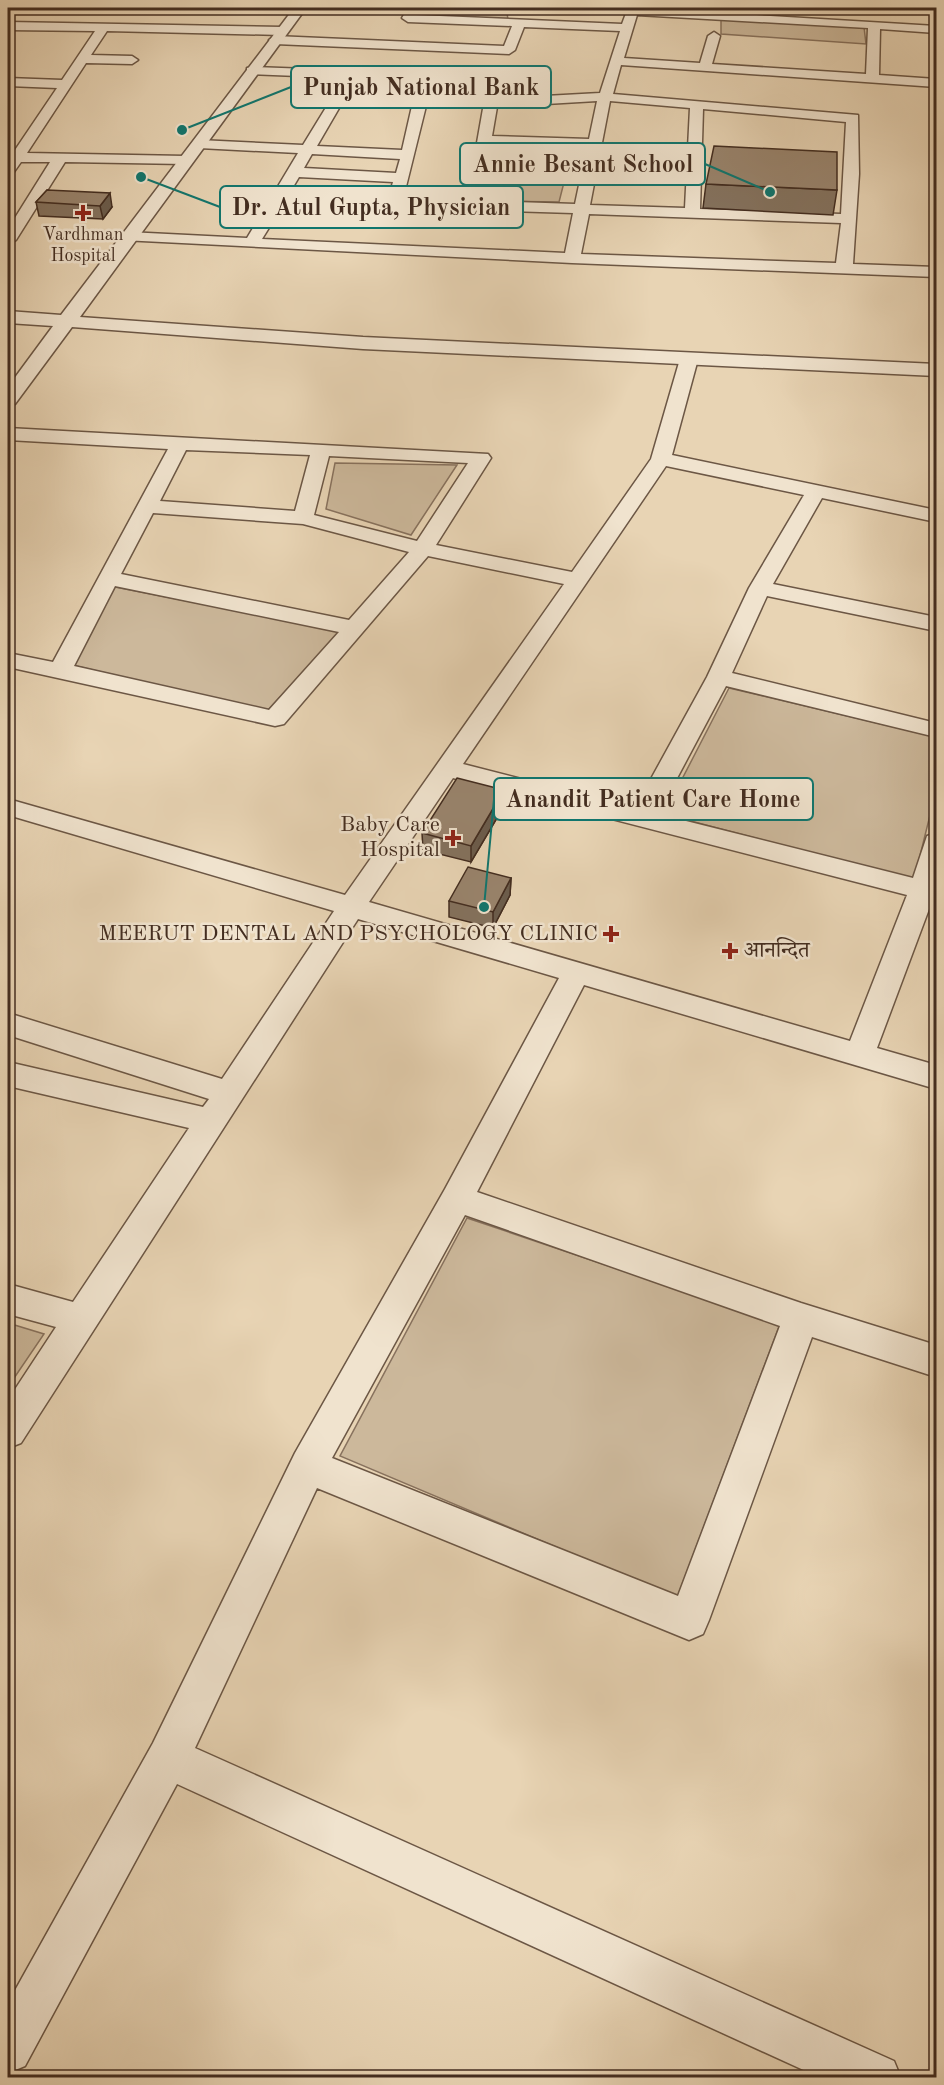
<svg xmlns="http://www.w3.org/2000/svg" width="944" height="2085" viewBox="0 0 944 2085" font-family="'Old Standard TT','Noto Serif Devanagari',serif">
<rect width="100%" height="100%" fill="#e8d4b4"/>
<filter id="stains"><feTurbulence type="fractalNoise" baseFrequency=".00333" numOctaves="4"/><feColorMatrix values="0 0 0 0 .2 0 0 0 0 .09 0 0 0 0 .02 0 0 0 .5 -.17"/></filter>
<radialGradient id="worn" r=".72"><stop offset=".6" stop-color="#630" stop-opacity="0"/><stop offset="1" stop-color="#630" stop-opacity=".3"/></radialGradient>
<g fill="#ccb89b" stroke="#88725e" stroke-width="1.5">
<polygon points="418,9 507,12 508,21 414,17"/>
<polygon points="721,18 864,27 866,44 721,34"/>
<polygon points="491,144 573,147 559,202 483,201"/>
<polygon points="335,463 457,465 411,535 326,509"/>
<polygon points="115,587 341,631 267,711 72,665"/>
<polygon points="729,688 936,737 936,791 914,880 664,814"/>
<polygon points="467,1218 780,1324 677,1598 340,1456"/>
<polygon points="8,1323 44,1334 8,1387"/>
</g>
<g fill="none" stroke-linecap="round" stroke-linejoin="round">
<g stroke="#6c5745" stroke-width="3">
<g id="minor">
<path d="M408,8H418L416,15L622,24L628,8H638L936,26V33L880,29L879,75L936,79V87L621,65L613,94L858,115L859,174L853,264L936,267V277L572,263L122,240L120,237L128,232L247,238L298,153L199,148L192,144L199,140L303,145L341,83L347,79L353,83L346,95L420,98L427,102L398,219L390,224L275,218L262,239L565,253L573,213L474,210L466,205L484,103L491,99L600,93L620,31L524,27L515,50L509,54L275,44L269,40L275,36L504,46L512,26L408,22L402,18ZM637,15L868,28L866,74L712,64L720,36L714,32L708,36L700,63L624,58ZM597,101L589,139L492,136L497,107ZM610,101L690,108L685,208L590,205ZM342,103L412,106L402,150L317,146ZM703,109L846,122L841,214L700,209ZM491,144L587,147L575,204L482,201ZM312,154L400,159L396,173L304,168ZM299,177L393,182L384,214L280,209ZM589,214L841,223L836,263L581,254Z"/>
<polygon points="8,22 282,27 288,31 282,35 107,31 91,55 132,56 138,60 132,64 86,63 27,153 185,156 192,160 185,164 65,162 16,240 8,245 8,229 50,162 21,162 14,172 9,173 8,153 13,153 57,88 8,86 8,78 62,80 95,31 8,30"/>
<polygon points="252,67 499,76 505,80 499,84 247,74 247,68"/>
<path d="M689,354L698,359L672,455L936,510V522L822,498L773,584L936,617V631L767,596L732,673L936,723V737L726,686L658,814L913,878L927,836L936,833V902L932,901L877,1048L936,1065V1089L584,985L477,1192L801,1303L936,1345V1377L812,1337L709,1620L703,1634L689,1640L317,1488L195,1748L894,2061L901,2078H821L177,1784L25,2066L8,2073V2003L153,1743L295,1453L445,1189L559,978L358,919L21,1443L8,1448V1400L56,1327L8,1314V1284L73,1302L189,1128L8,1086V1062L203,1107L209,1099L8,1035V1013L222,1079L334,911L8,815V799L345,895L564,584L428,556L284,724L275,726L8,667V653L53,662L168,449L8,440V428L488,454L491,458L436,545L572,572L651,459L680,359ZM186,450L310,455L295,511L160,501ZM329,456L468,463L417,541L314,515ZM666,466L804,495L749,588L707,677L635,808L463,764ZM153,513L303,524L409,552L349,620L121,574ZM115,586L339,632L269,710L74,666ZM453,778L907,895L850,1041L369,902ZM465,1215L780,1326L678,1596L332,1458Z"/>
</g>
</g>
<g stroke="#6c5745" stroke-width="3">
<polygon id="tertiary" points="294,8 306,8 80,317 363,337 936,364 936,376 363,349 72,327 15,404 8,406 8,387 53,326 8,323 8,311 61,315"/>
</g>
<use href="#minor" fill="#f0e3ce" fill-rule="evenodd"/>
<use href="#tertiary" fill="#f0e3ce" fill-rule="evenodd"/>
</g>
<g fill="#84725e" stroke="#432d20" stroke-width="1.5">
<polygon points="706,184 837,190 833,215 703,208"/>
<polygon points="47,190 112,207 103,219 39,216 36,202"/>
<polygon points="504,790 504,806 471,862 423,850 422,833"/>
<polygon points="511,878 510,895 493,928 449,917 449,901"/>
</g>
<g fill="#6b5c4c" stroke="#432d20" stroke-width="1.5">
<polygon points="110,193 112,207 103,219 100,206"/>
<polygon points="504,790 504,806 471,862 471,846"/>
<polygon points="511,878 510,895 493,928 493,912"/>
</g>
<g fill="#99846d" stroke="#432d20" stroke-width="1.5">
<polygon points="714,146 837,152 837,190 706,184"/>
<polygon points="47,190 110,193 100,206 36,202"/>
<polygon points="457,778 504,790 471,846 422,833"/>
<polygon points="468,867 511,878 493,912 449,901"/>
</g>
<g fill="#8f2418" stroke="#f0e3ce" stroke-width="2">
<path d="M80 204h6v6h6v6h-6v6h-6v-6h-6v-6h6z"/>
<path d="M450 829h6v6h6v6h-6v6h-6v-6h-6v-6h6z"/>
<path d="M608 925h6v6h6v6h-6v6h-6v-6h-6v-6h6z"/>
<path d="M727 942h6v6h6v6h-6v6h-6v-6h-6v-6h6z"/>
</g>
<g text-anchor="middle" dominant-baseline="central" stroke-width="5" stroke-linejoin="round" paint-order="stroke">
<g font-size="18" fill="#432d20" stroke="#f0e3ce">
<text x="83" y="235">Vardhman<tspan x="83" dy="21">Hospital</tspan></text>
</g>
<g font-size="22" fill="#432d20" stroke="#f0e3ce" text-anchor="end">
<text x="440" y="825">Baby Care<tspan x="440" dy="25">Hospital</tspan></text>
<text x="598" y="934">MEERUT DENTAL AND PSYCHOLOGY CLINIC</text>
<text x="744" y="951" text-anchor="start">आनन्दित</text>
</g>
</g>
<path fill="none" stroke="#0f766e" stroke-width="2" d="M182 130L291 87M770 192L705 164M141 177L220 207M484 907L494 799"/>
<g fill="#0f766e" stroke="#f0e3ce" stroke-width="2">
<circle cx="182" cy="130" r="6"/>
<circle cx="770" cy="192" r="6"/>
<circle cx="141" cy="177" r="6"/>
<circle cx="484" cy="907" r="6"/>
</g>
<g fill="#f0e3ce" stroke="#0f766e" stroke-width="2">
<rect x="291" y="66" width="260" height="42" rx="6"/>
<rect x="460" y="143" width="245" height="42" rx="6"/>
<rect x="220" y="186" width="303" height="42" rx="6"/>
<rect x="494" y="778" width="319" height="42" rx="6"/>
</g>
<g font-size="24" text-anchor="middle" font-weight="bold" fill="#432d20">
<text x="421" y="95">Punjab National Bank</text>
<text x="583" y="172">Annie Besant School</text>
<text x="371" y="215">Dr. Atul Gupta, Physician</text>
<text x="653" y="807">Anandit Patient Care Home</text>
</g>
<rect width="944" height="2085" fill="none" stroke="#e8d4b4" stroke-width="30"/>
<rect x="9" y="9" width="926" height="2067" fill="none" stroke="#432d20" stroke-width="3"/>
<rect x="15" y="15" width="914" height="2055" fill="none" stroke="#432d20" stroke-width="1.5"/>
<rect width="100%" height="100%" filter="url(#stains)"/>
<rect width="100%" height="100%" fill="url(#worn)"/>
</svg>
